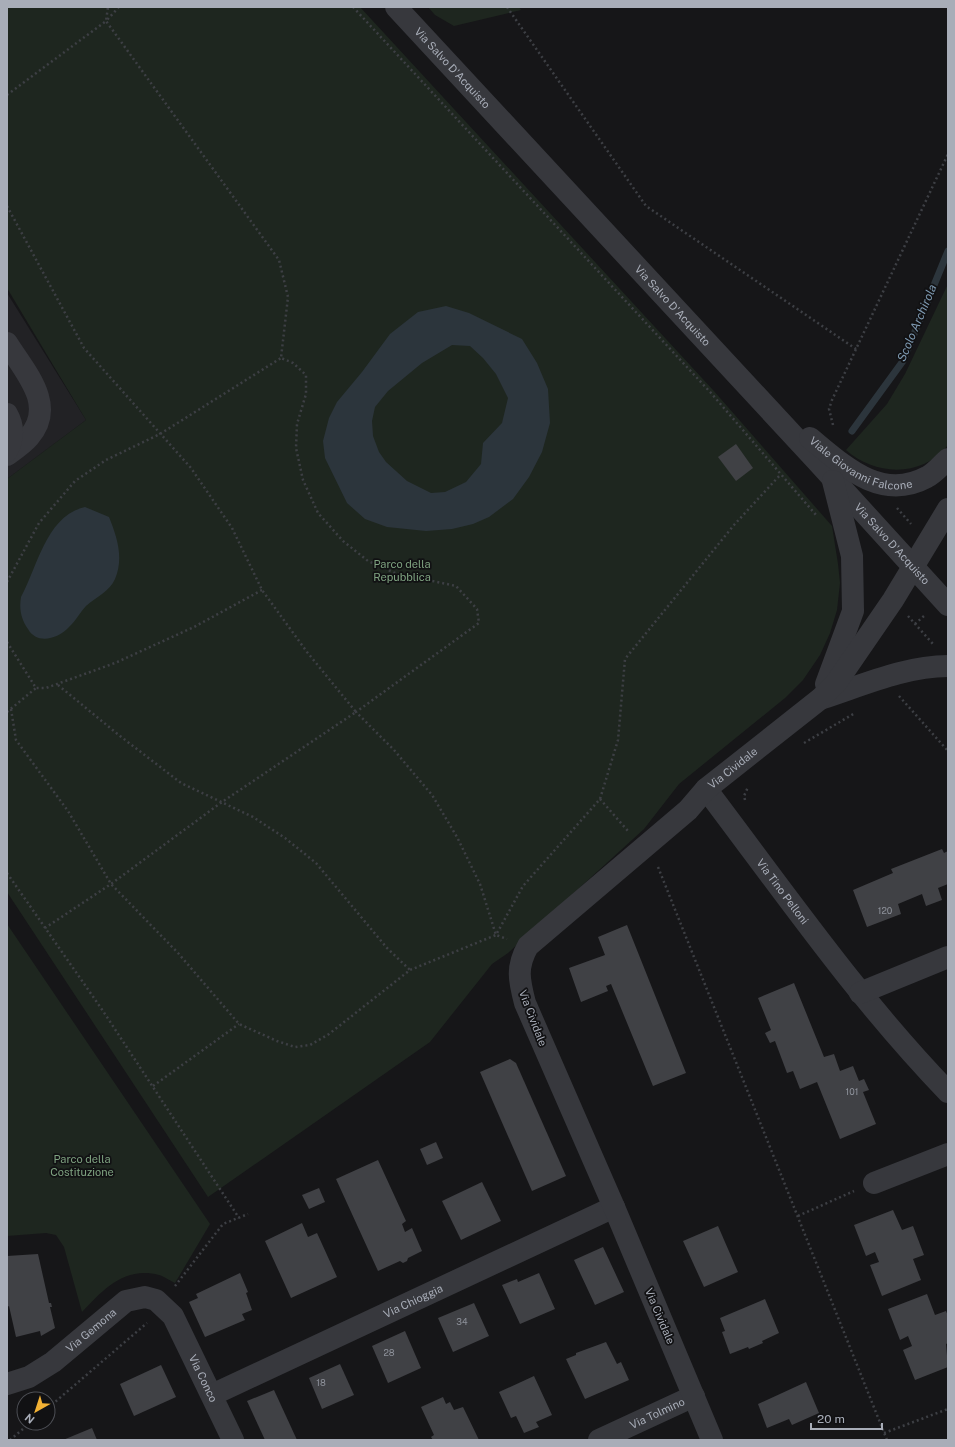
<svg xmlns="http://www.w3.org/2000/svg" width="955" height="1447" viewBox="0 0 955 1447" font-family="'Public Sans',sans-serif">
<rect width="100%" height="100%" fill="#161618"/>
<polygon fill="#222225" points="7,293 86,420 7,479"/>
<g fill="#1e261f">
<polygon points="7,7 360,7 713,390 832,526 838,564 840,583 837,610 830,633 820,655 803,680 785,698 679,784 644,829 508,953 492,964 430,1042 208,1197 7,892 7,479 86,420 7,288"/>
<polygon points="428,7 519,7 521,10 454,26 435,15"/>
<path d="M948,284V445C922,478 875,476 846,450L887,404L905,374Z"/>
<path d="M7,924L210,1224L175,1283C170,1281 164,1276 159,1275C124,1266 103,1290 82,1312L64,1247L56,1235L46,1233L7,1236Z"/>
</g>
<g fill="#2c353c" fill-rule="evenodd">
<path d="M446,306L469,313L522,339L537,363L548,389L550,423L542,452L529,477L513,499L489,517L473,524L452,529L426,531L387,527L365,519L347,503L325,458L323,441L329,418L337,402L362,372L390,334L418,312ZM452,345L470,346L483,358L496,374L508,398L502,423L483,443L481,464L466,482L445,492L431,493L407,481L386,462L379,452L373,436L372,421L375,407L388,391L422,363Z"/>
<path d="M85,507L109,517C117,537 124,558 115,579C110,591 96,597 86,606C80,612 76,621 69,627C58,639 37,645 28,629C21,619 19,609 21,597C38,566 46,516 85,507Z"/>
</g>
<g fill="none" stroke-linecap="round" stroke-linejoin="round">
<polyline stroke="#2c353c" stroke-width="7" points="852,431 903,361 948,251"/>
</g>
<g fill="#404145">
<polygon points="736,444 753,468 736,481 718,457"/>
<polygon points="942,849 944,853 948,851 948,884 938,888 942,900 926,906 922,894 898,904 901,914 867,927 853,890 893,873 891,869"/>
<polygon points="627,925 686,1073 653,1086 611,984 606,986 608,991 581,1002 569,968 605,955 598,937"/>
<polygon points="794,983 824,1057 834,1054 840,1071 853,1066 859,1081 864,1079 869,1090 863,1092 876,1124 840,1139 817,1082 800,1089 793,1071 787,1073 775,1041 770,1043 765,1033 771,1030 758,998"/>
<polygon points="510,1059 516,1063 566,1176 532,1191 480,1072"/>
<polygon points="436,1142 443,1158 427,1165 420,1149"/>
<polygon points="378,1160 406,1221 402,1224 405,1232 412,1228 422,1251 408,1258 407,1261 403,1263 400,1261 378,1271 336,1179"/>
<polygon points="482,1182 501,1221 461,1240 442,1201"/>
<polygon points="319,1188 325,1202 309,1209 302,1195"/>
<polygon points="893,1210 902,1230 913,1226 924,1255 913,1259 921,1280 882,1296 870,1265 879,1262 875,1252 866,1256 854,1225"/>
<polygon points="302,1223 308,1237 317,1233 337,1277 291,1298 265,1241"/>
<polygon points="718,1226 738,1272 704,1287 683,1241"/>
<polygon points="603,1247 624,1292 595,1305 574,1260"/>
<polygon points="38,1254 49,1303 51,1303 52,1307 50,1307 55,1328 41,1336 40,1331 16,1337 9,1306 7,1307 7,1256"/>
<polygon points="240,1273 248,1292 246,1293 252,1310 242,1314 245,1320 205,1337 189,1302 198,1298 196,1294"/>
<polygon points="539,1273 555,1309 520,1324 502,1285 517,1279 518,1282"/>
<polygon points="927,1294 935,1315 946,1311 948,1316 948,1343 946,1344 948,1367 915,1380 903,1350 912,1346 908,1336 900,1340 888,1309"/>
<polygon points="765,1299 779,1333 762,1341 763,1343 749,1349 748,1347 730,1354 722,1332 725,1331 720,1318"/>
<polygon points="474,1303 489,1336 453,1352 438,1318"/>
<polygon points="405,1331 421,1368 388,1383 372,1346"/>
<polygon points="606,1342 617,1364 621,1362 629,1380 585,1399 566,1359 576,1355 576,1353"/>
<polygon points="340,1364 354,1395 322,1409 309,1378"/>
<polygon points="161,1365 176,1397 134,1416 120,1384"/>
<polygon points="534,1376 552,1415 536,1422 539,1427 524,1433 516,1416 511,1418 499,1392"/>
<polygon points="806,1382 819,1413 792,1425 789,1419 767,1428 758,1404"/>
<polygon points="274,1390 297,1440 265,1440 247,1401"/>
<polygon points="443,1397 446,1404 450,1402 454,1410 463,1407 479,1440 433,1440 431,1437 434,1435 421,1407"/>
<polygon points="92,1428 97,1440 63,1440"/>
</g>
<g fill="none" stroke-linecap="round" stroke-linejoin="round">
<g stroke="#3d3f44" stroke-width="2.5" stroke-dasharray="2 3" stroke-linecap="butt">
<polyline points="119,7 106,21 279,260 288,297 281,358 293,363 306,375 306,394 297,424 296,448 303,480 318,513 343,541 368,561 395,573 456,586 477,609 479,623 356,712 394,750 432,795 457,837 480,884 496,935 507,939"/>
<polyline points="353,7 711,393 816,515"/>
<polyline points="507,7 646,206 856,349"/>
<polyline points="7,95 106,21 108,7"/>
<polyline points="7,206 84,348 191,468 232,528 262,590 307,652 356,712 222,802 111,884 45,928"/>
<polyline points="833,425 829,409 832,400 948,154"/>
<polyline points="897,508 911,524"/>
<polyline points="7,582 39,523 75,481 106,460 160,434 281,358"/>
<polyline points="908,616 933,644"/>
<polyline points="915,624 925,615"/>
<polyline points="7,642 36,688 46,688 115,663 194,627 262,590"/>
<polyline points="58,685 120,736 181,783 253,817 285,838 316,863 387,948 410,970"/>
<polyline points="899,696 948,751"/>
<polyline points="11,709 16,740 68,811 111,884 178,953 239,1024 277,1041 295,1047 310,1045 329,1034 410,970 496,935 523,886 600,799 618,740 625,659 734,525 781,474"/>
<polyline points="7,712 36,688"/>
<polyline points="804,743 855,713"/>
<polyline points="600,799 628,831"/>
<polyline points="745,800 744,796 748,787"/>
<polyline points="658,867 887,1440"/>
<polyline points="7,873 103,1011 239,1218"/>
<polyline points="153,1086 239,1024"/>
<polyline points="798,1216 854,1191"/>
<polyline points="175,1286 223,1224 248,1214"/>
<polyline points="48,1408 147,1323"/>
<polyline points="884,1433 948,1409"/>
<polyline points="10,1440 30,1423"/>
</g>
<g stroke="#37383d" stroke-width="22">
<path id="s1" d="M396,7L816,460L948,605"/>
<path d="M7,343C25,372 57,405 29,437C23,444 14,450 7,455"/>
<path d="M7,414C14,426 13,439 7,451"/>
<path id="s2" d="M810,438C844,466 881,502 927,477C935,473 942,464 948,459"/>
<polyline points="826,684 853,611 852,556 833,481"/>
<path d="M823,698C863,685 906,666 948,666"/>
<path id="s3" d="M706,789C784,892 858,999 948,1092"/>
<polyline points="860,993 948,957"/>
<polyline points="874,1183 948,1154"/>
<path id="s4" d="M7,1384L29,1377L53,1362L126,1301L145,1297L156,1300L173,1316L233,1440"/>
<path id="s5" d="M212,1395L614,1207"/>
<path id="s6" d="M599,1440L694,1396"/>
<path id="s7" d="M712,1440L614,1207L525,1003C519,980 516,967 528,946L688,810L706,789L820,699L836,683L893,600L948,509"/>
</g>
</g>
<g text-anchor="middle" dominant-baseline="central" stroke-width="3.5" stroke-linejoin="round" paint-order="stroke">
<g font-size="9" fill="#8e929b">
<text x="885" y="910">120</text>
<text x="852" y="1091">101</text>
<text x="462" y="1321">34</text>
<text x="389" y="1352">28</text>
<text x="321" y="1382">18</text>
</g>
<g font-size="11" fill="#a8adb8" stroke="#111113">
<text stroke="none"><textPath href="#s1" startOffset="83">Via Salvo D'Acquisto</textPath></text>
<text stroke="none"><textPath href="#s1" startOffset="407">Via Salvo D'Acquisto</textPath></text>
<text stroke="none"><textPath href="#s2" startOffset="59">Viale Giovanni Falcone</textPath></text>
<text stroke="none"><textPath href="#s1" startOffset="731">Via Salvo D'Acquisto</textPath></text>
<text stroke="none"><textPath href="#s7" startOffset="806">Via Cividale</textPath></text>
<text stroke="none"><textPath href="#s3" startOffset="128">Via Tino Pelloni</textPath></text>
<text transform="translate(533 1018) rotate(69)">Via Cividale</text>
<text stroke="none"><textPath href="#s5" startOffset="222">Via Chioggia</textPath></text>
<text transform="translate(660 1316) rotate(67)">Via Cividale</text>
<text stroke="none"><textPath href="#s4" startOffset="101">Via Gemona</textPath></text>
<text stroke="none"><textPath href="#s4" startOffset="270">Via Conco</textPath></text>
<text stroke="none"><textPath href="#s6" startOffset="64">Via Tolmino</textPath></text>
</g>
<g font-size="11" fill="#7fa381" stroke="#111113">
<text x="402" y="564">Parco della<tspan x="402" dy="13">Repubblica</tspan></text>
<text x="82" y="1159">Parco della<tspan x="82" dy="13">Costituzione</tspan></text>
</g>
<g font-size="12" font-style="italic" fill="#7f9bb3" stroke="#111113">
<text transform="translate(917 323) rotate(-67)">Scolo Archirola</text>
</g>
</g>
<rect width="955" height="1447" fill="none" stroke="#a8adb8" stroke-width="16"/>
<g transform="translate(36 1411) rotate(219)"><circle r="19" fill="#111113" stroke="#4d4f55"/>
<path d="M0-3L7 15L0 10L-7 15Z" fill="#f2b134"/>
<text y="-6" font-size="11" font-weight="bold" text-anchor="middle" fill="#a8adb8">N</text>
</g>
<path d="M811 1423v6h71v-6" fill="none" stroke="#a8adb8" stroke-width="2"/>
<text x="817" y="1423" font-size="12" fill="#a8adb8" stroke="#111113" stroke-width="3" paint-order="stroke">20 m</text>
</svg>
